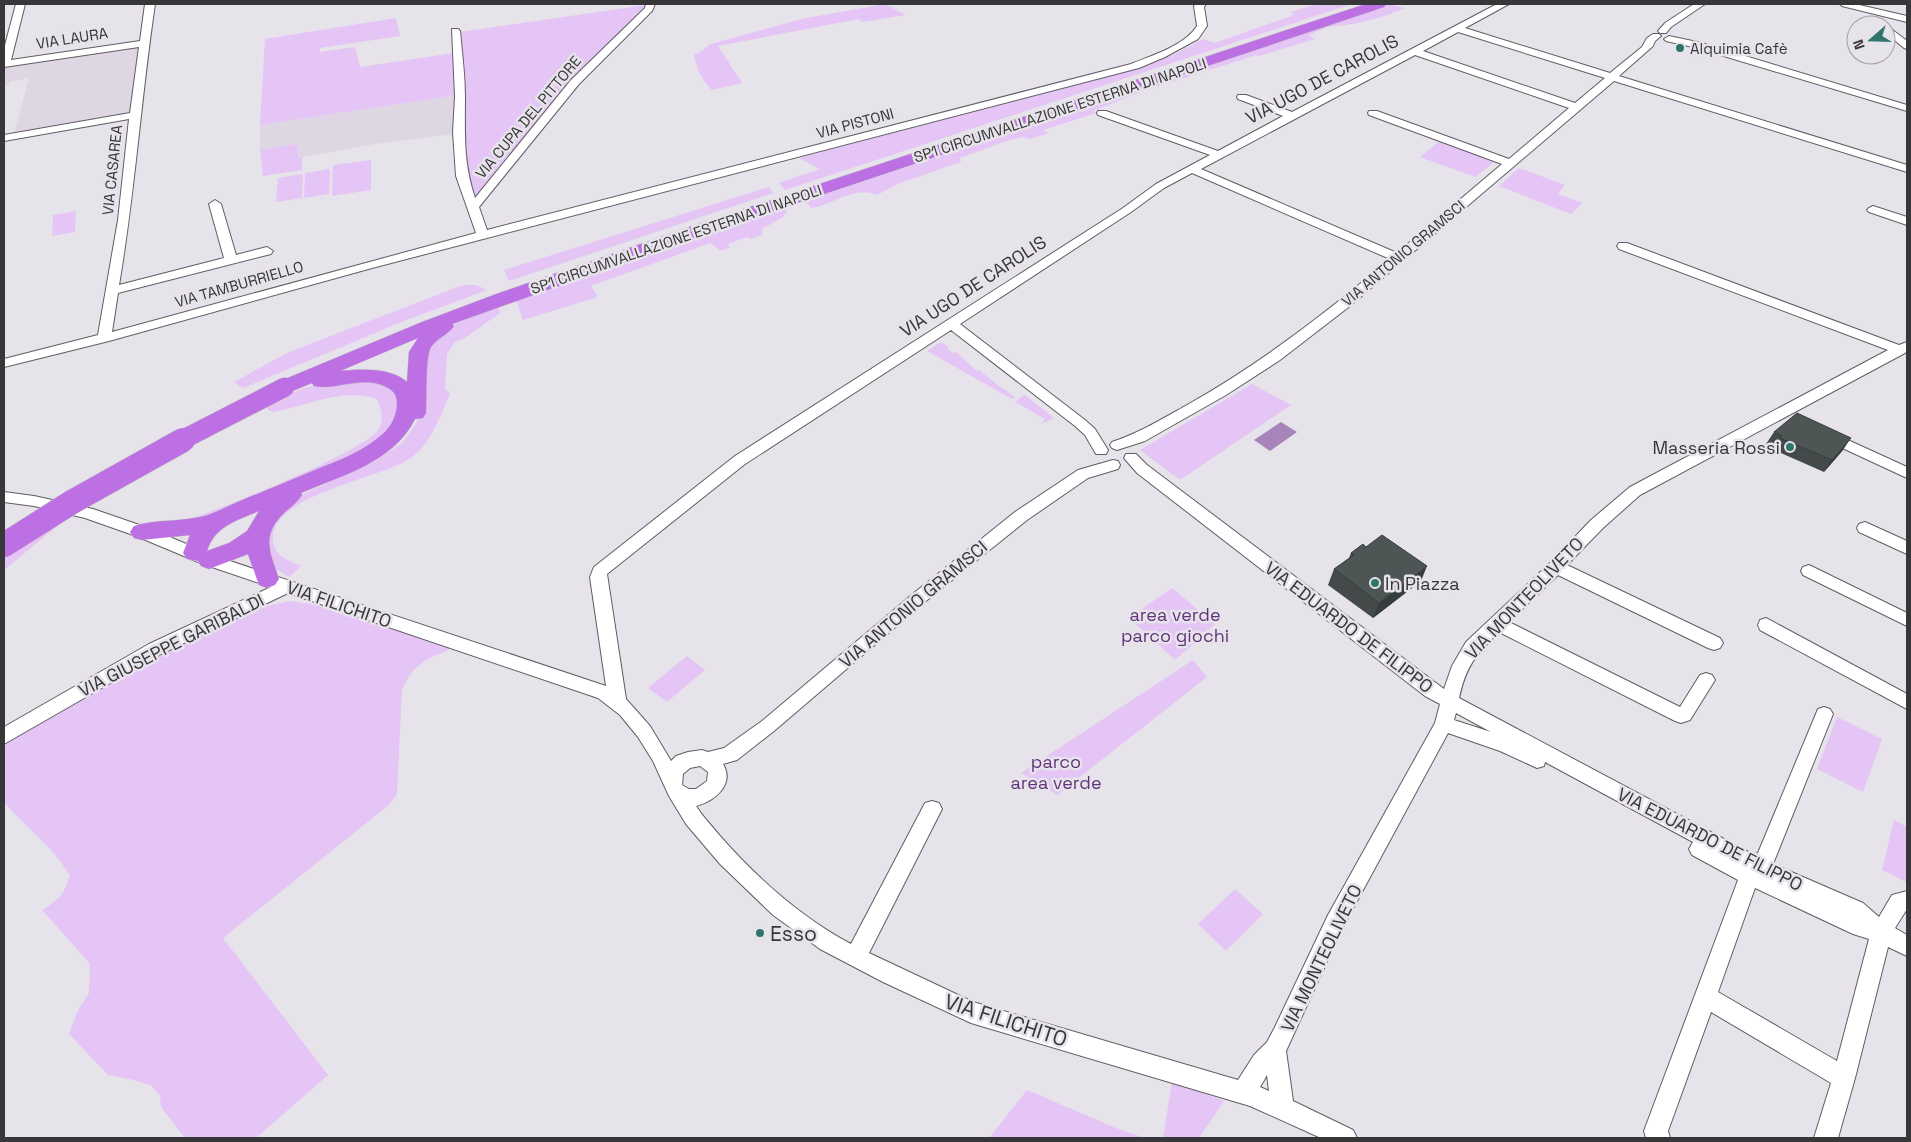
<svg xmlns="http://www.w3.org/2000/svg" width="1911" height="1142" viewBox="0 0 1911 1142" font-family="'Space Grotesk',sans-serif">
<rect width="100%" height="100%" fill="#e7e3ea"/>
<g fill="#dfd6e4">
<polygon points="140,44 131,113 14,134 29,78 10,82 9,85 4,86 4,66"/>
<polygon points="458,95 455,134 375,144 298,158 297,144 260,150 260,125"/>
</g>
<g fill="#e4c5f6">
<path d="M885,4L906,15L862,22L859,19L718,46L742,83L712,90C702,81 696,67 694,55L708,47V45L801,19Z"/>
<polygon points="1317,4 1352,4 785,190 779,183 820,169 799,158 1138,68 1177,53 1203,39 1215,43 1294,15 1290,12"/>
<path d="M1389,4L1404,8C1386,17 1355,25 1335,26C1327,26 1317,32 1309,35L1315,39L1259,56L1256,55L1141,92L1093,111L1096,113L1043,130L1049,133L1030,139L1023,137L1006,141L960,158L961,162L900,183L877,195C854,185 834,205 811,208L805,200Z"/>
<polygon points="646,5 479,197 474,199 463,151 465,103 459,32"/>
<polygon points="396,18 400,36 320,48 320,52 355,47 360,67 454,53 458,95 260,125 265,39"/>
<polygon points="1441,140 1497,160 1475,177 1420,157"/>
<polygon points="297,144 298,158 302,157 302,170 263,176 260,150"/>
<polygon points="371,160 371,190 332,196 333,165"/>
<polygon points="1519,168 1565,185 1558,194 1582,203 1571,214 1499,186"/>
<polygon points="330,169 329,194 304,198 305,173"/>
<polygon points="303,174 302,198 276,202 278,178"/>
<polygon points="769,187 773,193 509,281 504,270"/>
<polygon points="785,206 787,211 783,217 762,229 762,235 751,239 747,237 728,244 730,247 721,251 710,243 591,286 597,295 595,298 523,320 516,300 609,266"/>
<polygon points="76,211 75,232 52,236 53,215"/>
<polygon points="463,285 476,285 487,290 404,321 243,388 234,382 289,352"/>
<path d="M498,306L500,313L465,338L454,343L447,354L445,388L450,394C440,416 430,447 408,460C378,478 274,496 273,536C272,555 285,559 301,566L289,577L271,566L265,529L294,498L374,462L402,443L414,427L419,417L424,355L435,337L455,324Z"/>
<polygon points="941,342 949,347 947,349 953,353 956,352 977,371 979,370 1000,387 1001,387 1015,397 1012,399 927,351"/>
<path d="M354,379L389,386L402,400L386,440L213,518L182,521C213,513 366,451 379,429C384,420 381,407 377,399C341,387 309,406 274,412L268,410L266,406C296,388 319,383 354,379Z"/>
<polygon points="1252,384 1291,405 1180,480 1140,450"/>
<polygon points="1024,395 1025,395 1054,418 1041,424 1045,419 1015,402"/>
<polygon points="53,524 60,524 4,570 4,555"/>
<polygon points="1172,588 1215,624 1175,660 1129,618"/>
<path d="M290,601L316,605L452,648C425,661 414,662 402,690L397,794L389,805L223,938L328,1075L256,1138H185L161,1107L160,1096L152,1086L134,1080L108,1075L69,1034L77,1012L89,993L90,964L42,910C60,899 63,896 70,876C54,847 25,827 4,802V742C45,719 86,696 127,673C179,643 231,612 290,601Z"/>
<polygon points="687,656 705,670 667,702 648,688"/>
<polygon points="1193,660 1207,677 1057,795 1021,773"/>
<polygon points="1837,717 1882,739 1863,792 1817,769"/>
<polygon points="1894,820 1907,827 1907,882 1882,870"/>
<polygon points="1235,889 1263,914 1226,951 1198,924"/>
<polygon points="1172,1082 1224,1101 1199,1138 1163,1138"/>
<polygon points="1027,1090 1116,1128 1145,1138 989,1138"/>
</g>
<polygon fill="#a784ba" points="1281,422 1297,432 1270,451 1254,440"/>
<g fill="none" stroke-linecap="round" stroke-linejoin="round">
<g stroke="#615d63" stroke-width="2">
<g id="minor">
<path d="M16,4H25L11,60L140,41L145,4H155C141,98 135,192 119,285L224,258L209,204L215,200L221,204L236,255L267,247L273,251L271,254L118,293L112,332L476,233L456,176L453,132L455,96L452,29H458L460,31C462,53 465,75 465,97C465,135 463,162 475,198L571,80L645,8L646,4H655L652,11L579,84L479,207L487,230L1131,64C1153,55 1184,46 1197,26L1194,6L1196,4H1206L1204,7L1207,26L1198,39L1165,57L1139,68L372,268L109,341L4,367V359L98,335L118,220L129,119L4,141V135L130,113L139,47L4,67V49Z"/>
<path d="M1497,4H1509L1465,28L1610,73L1642,47L1647,38L1653,34H1659L1661,36L1655,41L1653,46L1619,76L1907,165V172L1614,81L1350,306L1280,360L1226,395L1145,441L1117,450L1112,448L1110,445L1112,442C1139,433 1162,419 1187,405C1260,364 1326,313 1390,259L1192,173L1164,188L1131,212L960,324L1085,420L1095,429L1108,450L1106,454H1096L1085,435L1075,426L951,330L745,464L607,574L626,699L650,726L671,761L676,756L688,752L702,750L708,752L724,748L762,721L914,593L1015,512L1078,470L1113,460L1118,461L1120,465L1118,469L1088,478L1027,520L926,601L774,731L737,760L723,764C735,784 715,801 696,806C703,817 712,826 720,836C757,878 802,918 851,944L925,803L932,801L939,803L942,809L869,953L973,1002L1238,1080L1254,1055L1267,1042L1274,1029L1328,915L1435,723L1440,704L1425,696L1137,473L1124,458L1126,454H1136L1147,465L1444,689L1452,666L1466,642L1550,563L1591,520L1630,487L1888,350L1619,249L1617,246L1619,243H1627L1899,345L1907,342V351L1905,353L1640,495L1603,528L1567,565L1720,638L1723,643L1720,648L1714,650L1708,648L1558,575L1509,622L1680,707L1700,675L1706,673L1712,675L1715,680L1690,720L1681,723L1675,721L1499,632C1476,654 1466,666 1459,698L1754,855L1758,853L1818,709L1824,707L1830,709L1833,714L1773,864L1863,903L1879,917L1892,895L1907,891V909L1895,928L1907,935V956L1888,947L1855,1078L1838,1138H1814L1831,1083L1711,1012L1668,1131L1670,1138H1646L1644,1131L1738,880L1692,855L1689,849L1693,842L1545,762L1544,766L1537,768L1500,751L1448,733L1342,929L1286,1051L1293,1101L1353,1130L1357,1138H1321L1250,1106L971,1023L883,982L820,949L773,915L720,864L686,824L669,796L653,761L638,737L620,715L598,698L288,593L161,654L4,744V727L149,644L271,587L203,564L136,536L85,518L34,506L4,502V492L34,496L93,509L148,528L215,556L606,686L590,577L594,567L735,456L1123,208L1156,184L1210,155L1098,115L1097,113L1098,111H1106L1218,151L1283,116L1238,99L1237,97L1238,95H1246L1292,112ZM1458,32L1605,78L1575,103L1423,51ZM1415,55L1569,108L1509,159L1377,111H1369L1368,113L1369,115L1502,164L1397,253L1201,169ZM1456,713L1491,732L1454,720ZM700,766L708,772L707,781L696,789H689L682,785L683,774L690,768ZM1755,888L1853,934L1869,939L1837,1061L1718,992ZM1267,1075L1269,1091L1260,1087Z"/>
<polygon points="1694,4 1705,4 1671,27 1666,33 1660,33 1658,31 1665,23"/>
<polygon points="1840,4 1855,4 1907,16 1907,22 1842,6"/>
<polygon points="1886,25 1907,41 1907,49 1904,48 1886,33"/>
<polygon points="1669,36 1702,43 1907,105 1907,111 1697,48 1666,41 1664,39"/>
<polygon points="1873,206 1907,217 1907,225 1869,212 1867,210 1869,208"/>
<polygon points="1828,431 1907,467 1907,478 1823,439 1821,436 1823,433"/>
<polygon points="1865,522 1907,541 1907,554 1859,532 1857,528 1859,524"/>
<polygon points="1809,565 1907,613 1907,626 1803,575 1801,571 1803,567"/>
<polygon points="1766,618 1907,694 1907,709 1760,630 1758,625 1760,620"/>
</g>
</g>
<g stroke="#c3c3c3" stroke-width="1">
<path id="highway" d="M1366,4H1386L1384,7L710,232L452,324L454,326C448,335 437,338 431,347C425,357 427,399 426,413L423,418L415,419C393,463 342,475 301,493L302,495C297,503 289,508 283,514C261,536 270,553 279,579L275,585L267,588L259,585L248,554L209,569L201,566L198,561L187,559L183,553L190,535L142,540L134,538L130,532L134,526C157,519 182,522 205,516C217,512 228,506 240,501C261,492 282,484 303,475C328,464 356,456 378,438C389,430 397,418 397,403C397,396 394,391 388,388C364,374 336,391 314,386L312,383L285,394L278,392L275,387L278,382L422,322L499,293L698,224ZM418,338L409,352L407,382C391,367 360,369 340,371ZM259,511L247,531L229,543L207,551C215,526 236,521 259,511Z"/>
</g>
<use href="#minor" fill="#fff" fill-rule="evenodd"/>
<use href="#highway" fill="#bc70e3" fill-rule="evenodd"/>
<g stroke="#c3c3c3" stroke-width="20" stroke-linecap="butt">
<polyline id="highway-bridge-far1" points="180,441 285,387"/>
</g>
<g stroke="#c3c3c3" stroke-width="25" stroke-linecap="butt">
<polyline id="highway-bridge" points="4,545 72,502 183,440"/>
</g>
<use href="#highway-bridge-far1" stroke="#bc70e3" stroke-width="19"/>
<use href="#highway-bridge" stroke="#bc70e3" stroke-width="24"/>
</g>
<g fill="#434a49">
<polygon points="1774,432 1843,450 1824,472 1772,449 1773,447 1766,444"/>
<polygon points="1351,553 1421,581 1373,618 1328,585 1334,569 1349,558"/>
</g>
<g fill="#373c3c">
<polygon points="1851,438 1843,450 1824,472 1832,460"/>
<polygon points="1427,566 1421,581 1373,618 1379,603"/>
</g>
<g fill="#4e5655" stroke="#373c3c">
<polygon points="1797,413 1851,438 1832,460 1780,438 1782,436 1774,432"/>
<polygon points="1382,535 1427,566 1379,603 1334,569 1354,555 1351,553 1363,544 1366,547"/>
</g>
<g fill="#2e756d" stroke="#e7e3ea" stroke-width="2">
<circle cx="1680" cy="48" r="5"/>
<circle cx="1790" cy="447" r="5"/>
<circle cx="1375" cy="583" r="5"/>
<circle cx="760" cy="933" r="5"/>
</g>
<g text-anchor="middle" dominant-baseline="central" stroke-width="5" stroke-linejoin="round" paint-order="stroke">
<g font-size="15" fill="#373638" stroke="#e7e3ea">
<text transform="translate(72 38) rotate(-9)">VIA LAURA</text>
<text transform="translate(1060 110) rotate(-18)">SP1 CIRCUMVALLAZIONE ESTERNA DI NAPOLI</text>
<text transform="translate(528 117) rotate(-50)">VIA CUPA DEL PITTORE</text>
<text transform="translate(855 123) rotate(-15)">VIA PISTONI</text>
<text transform="translate(112 170) rotate(-84)">VIA CASAREA</text>
<text transform="translate(676 239) rotate(-19)">SP1 CIRCUMVALLAZIONE ESTERNA DI NAPOLI</text>
<text transform="translate(1403 253) rotate(-40)">VIA ANTONIO GRAMSCI</text>
<text transform="translate(239 284) rotate(-16)">VIA TAMBURRIELLO</text>
</g>
<g font-size="15" fill="#373638" stroke="#e7e3ea" text-anchor="start">
<text x="1690" y="48">Alquimia Cafè</text>
</g>
<g font-size="18" fill="#373638" stroke="#e7e3ea">
<text transform="translate(1322 79) rotate(-28)">VIA UGO DE CAROLIS</text>
<text transform="translate(973 286) rotate(-33)">VIA UGO DE CAROLIS</text>
<text transform="translate(1524 598) rotate(-46)">VIA MONTEOLIVETO</text>
<text transform="translate(339 604) rotate(19)">VIA FILICHITO</text>
<text transform="translate(913 604) rotate(-40)">VIA ANTONIO GRAMSCI</text>
<text transform="translate(1349 627) rotate(37)">VIA EDUARDO DE FILIPPO</text>
<text transform="translate(171 645) rotate(-27)">VIA GIUSEPPE GARIBALDI</text>
<text transform="translate(1710 839) rotate(27)">VIA EDUARDO DE FILIPPO</text>
<text transform="translate(1321 958) rotate(-64)">VIA MONTEOLIVETO</text>
</g>
<g font-size="18" fill="#373638" stroke="#e7e3ea" text-anchor="end">
<text x="1780" y="447">Masseria Rossi</text>
<text x="1385" y="583" text-anchor="start">In Piazza</text>
</g>
<g font-size="18" fill="#623579" stroke="#e7e3ea">
<text x="1175" y="614">area verde<tspan x="1175" dy="21">parco giochi</tspan></text>
<text x="1056" y="761">parco<tspan x="1056" dy="21">area verde</tspan></text>
</g>
<g font-size="21" fill="#373638" stroke="#e7e3ea" text-anchor="start">
<text x="770" y="933">Esso</text>
</g>
<g font-size="21" fill="#373638" stroke="#e7e3ea">
<text transform="translate(1006 1020) rotate(18)">VIA FILICHITO</text>
</g>
</g>
<rect width="1911" height="1142" fill="none" stroke="#373638" stroke-width="10"/>
<g transform="translate(1871 40) rotate(250)"><circle r="24" fill="#e7e3ea" stroke="#a19ea3"/>
<path d="M0-4L9 19L0 12L-9 19Z" fill="#2e756d"/>
<text y="-8" font-size="14" font-weight="bold" text-anchor="middle" fill="#373638">N</text>
</g>
</svg>
